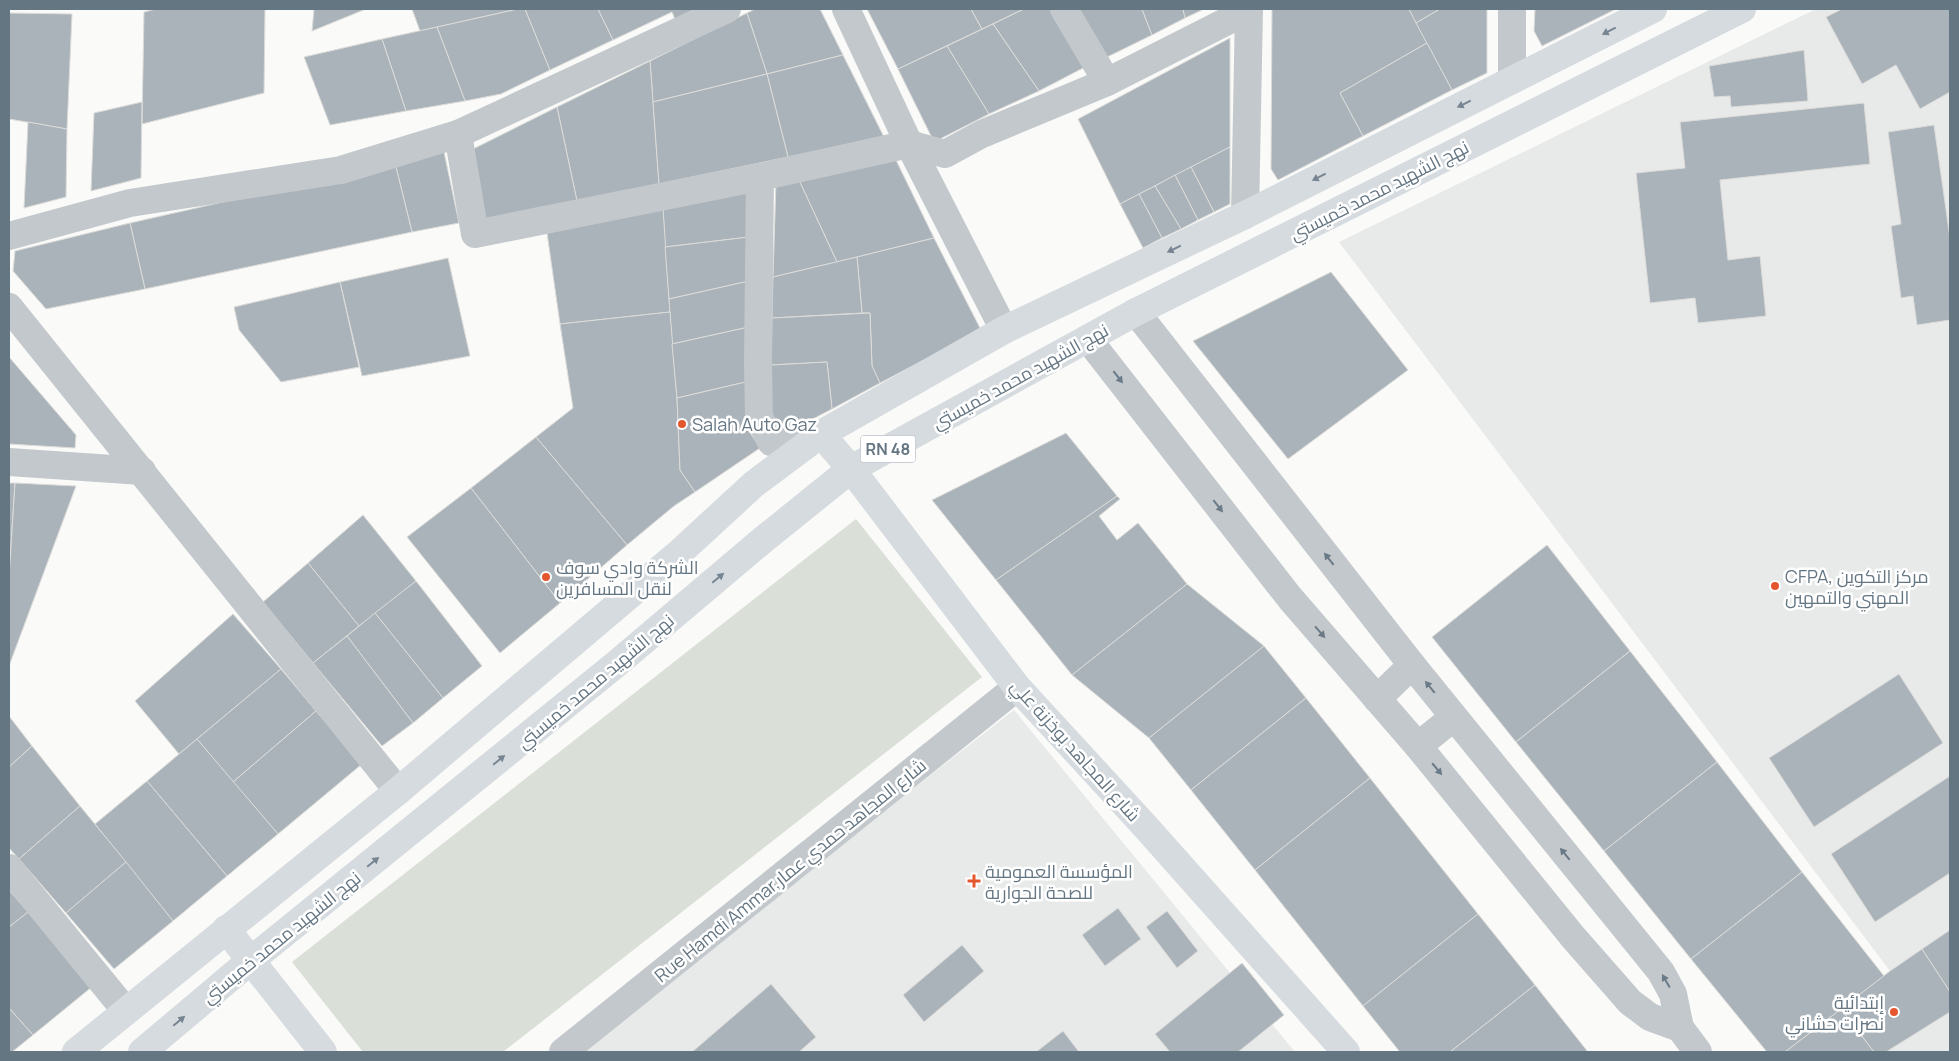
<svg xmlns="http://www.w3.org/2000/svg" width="1959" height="1061" viewBox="0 0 1959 1061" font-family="Manrope,Cairo,sans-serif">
<rect width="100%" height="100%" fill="#fafaf8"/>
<g fill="#e8e9e9">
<polygon points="1816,9 1950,9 1950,1052 1785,1052 1890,971 1339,242"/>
<polygon points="1014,710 1295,1052 575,1052"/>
</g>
<polygon fill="#dadfd7" points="856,519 982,677 503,1052 363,1052 292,962"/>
<g fill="#aab3b9" stroke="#dcdcda">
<polygon points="156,9 265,9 264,93 142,124 144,12"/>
<polygon points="314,9 366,9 312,31"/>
<polygon points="412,9 518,9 420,31"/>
<polygon points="518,9 525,9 550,70 501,94 465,101 437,27"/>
<polygon points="525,9 598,9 613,40 550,70"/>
<polygon points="598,9 702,9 676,22 672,12 613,40"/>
<polygon points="755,9 820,9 843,55 767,74 747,13"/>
<polygon points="867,9 971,9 982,29 898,69"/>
<polygon points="971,9 1024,9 982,29"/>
<polygon points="1024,9 1051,9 1085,67 1039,91 993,24"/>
<polygon points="1076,9 1142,9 1152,35 1105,58"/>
<polygon points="1142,9 1183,9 1185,18 1152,35"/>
<polygon points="1183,9 1204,9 1185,18"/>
<polygon points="1272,9 1409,9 1427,43 1340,93 1363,136 1278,180 1271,169"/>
<polygon points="1409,9 1440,9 1416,23"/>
<polygon points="1440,9 1487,9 1487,73 1452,90 1416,23"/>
<polygon points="1535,9 1616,9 1542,46 1534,31"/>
<polygon points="1842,9 1950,9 1950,92 1920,109 1896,65 1862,84 1826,17"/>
<polygon points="9,13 72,14 67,129 9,119"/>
<polygon points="747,13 767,74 653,102 650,61"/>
<polygon points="993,24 1039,91 989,114 947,46"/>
<polygon points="437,27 465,101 406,111 382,39"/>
<polygon points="1230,38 1230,147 1120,204 1078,119"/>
<polygon points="382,39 406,111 330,125 304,57"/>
<polygon points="1427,43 1452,90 1363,136 1340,93"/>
<polygon points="947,46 989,114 934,142 898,69"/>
<polygon points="1804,50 1808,101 1731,107 1730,96 1714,97 1709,66"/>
<polygon points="843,55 884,137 788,157 767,74"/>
<polygon points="650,61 659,184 577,201 557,107"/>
<polygon points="767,74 788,157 659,184 653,102"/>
<polygon points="142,102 141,178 91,191 94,113"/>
<polygon points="1864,103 1870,164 1720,180 1728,260 1760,256 1766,316 1698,323 1695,298 1650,303 1636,173 1685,168 1680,122"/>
<polygon points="557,107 577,201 486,220 471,150"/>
<polygon points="28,122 67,129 66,197 24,208"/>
<polygon points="1934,125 1950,238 1950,320 1917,325 1913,296 1901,298 1891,226 1901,224 1888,132"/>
<polygon points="1230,147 1230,204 1214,212 1191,167"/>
<polygon points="444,152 459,223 412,232 395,163"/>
<polygon points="894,156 934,238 837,262 798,178"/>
<polygon points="395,163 412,232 145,289 130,223"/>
<polygon points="1191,167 1214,212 1198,220 1175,175"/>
<polygon points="1175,175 1198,220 1181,229 1155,186"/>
<polygon points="798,178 837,262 773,277 776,182"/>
<polygon points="1155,186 1181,229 1162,238 1139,194"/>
<polygon points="749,188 749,237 665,247 663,208"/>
<polygon points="1139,194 1162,238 1143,248 1120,204"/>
<polygon points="663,208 670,312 560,324 547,233"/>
<polygon points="130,223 145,289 46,309 13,271 15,251"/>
<polygon points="749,237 749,281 669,299 665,247"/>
<polygon points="934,238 981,330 880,383 872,366 870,313 862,313 857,257"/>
<polygon points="857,257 862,313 772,318 773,277"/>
<polygon points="448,258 470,356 362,376 340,282"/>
<polygon points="1331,272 1408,370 1288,459 1193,341"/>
<polygon points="749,281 749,327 672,344 669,299"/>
<polygon points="340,282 359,367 281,382 239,330 234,307"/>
<polygon points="670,312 677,398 680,470 695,492 674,506 627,545 536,437 573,408 560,324"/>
<polygon points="870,313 872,366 880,383 832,409 827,362 771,365 772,318"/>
<polygon points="749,327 750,381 677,398 672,344"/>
<polygon points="9,357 76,435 75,448 9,444"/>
<polygon points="827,362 832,409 780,436 770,418 771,365"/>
<polygon points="750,381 751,434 760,448 695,492 680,470 677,398"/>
<polygon points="1066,433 1117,496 996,580 932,500"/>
<polygon points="536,437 627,545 560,603 471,488"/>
<polygon points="9,483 15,483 9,578"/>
<polygon points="15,483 76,486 9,666 9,578"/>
<polygon points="471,488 560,603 500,653 407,537"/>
<polygon points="1117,496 1120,499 1099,516 1117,540 1138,523 1187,584 1072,675 996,580"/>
<polygon points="363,515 416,581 359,626 308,563"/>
<polygon points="1547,545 1630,651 1516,742 1432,637"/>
<polygon points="308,563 359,626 313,663 263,602"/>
<polygon points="416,581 482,666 443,698 375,613"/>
<polygon points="1187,584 1264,646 1149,738 1072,675"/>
<polygon points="375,613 443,698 413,723 347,636"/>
<polygon points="233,614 281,669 179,754 135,701"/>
<polygon points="347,636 413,723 382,746 313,663"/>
<polygon points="1264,646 1306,698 1191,790 1149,738"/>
<polygon points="1630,651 1717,762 1604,851 1516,742"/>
<polygon points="281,669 316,711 233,782 197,739"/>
<polygon points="1899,674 1943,743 1814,827 1769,758"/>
<polygon points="1306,698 1370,778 1255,870 1191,790"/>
<polygon points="316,711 362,764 278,834 233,782"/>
<polygon points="9,716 32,746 9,767"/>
<polygon points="197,739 278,834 227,876 147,781"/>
<polygon points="32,746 80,806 19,859 9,848 9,767"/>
<polygon points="1717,762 1802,872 1691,959 1604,851"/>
<polygon points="1950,776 1950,873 1875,922 1831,854"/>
<polygon points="1370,778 1478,914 1363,1006 1255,870"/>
<polygon points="147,781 227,876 173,921 95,824"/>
<polygon points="80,806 126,862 66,913 19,859"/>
<polygon points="126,862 173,921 114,969 66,913"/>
<polygon points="1802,872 1884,976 1785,1052 1767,1052 1691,959"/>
<polygon points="9,890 28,912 9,927"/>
<polygon points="1118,908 1141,939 1105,966 1082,935"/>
<polygon points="1167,911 1198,951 1177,968 1146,927"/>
<polygon points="28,912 93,986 33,1035 9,1008 9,927"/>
<polygon points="1478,914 1535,985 1450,1052 1400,1052 1363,1006"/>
<polygon points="1950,930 1950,992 1922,949"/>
<polygon points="962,945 984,971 924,1022 903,995"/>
<polygon points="1922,949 1950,992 1950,1012 1886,1052 1874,1052 1841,1009 1890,971"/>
<polygon points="1242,963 1284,1015 1238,1052 1170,1052 1155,1034"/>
<polygon points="771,984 816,1037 799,1052 692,1052"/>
<polygon points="1535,985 1588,1052 1450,1052"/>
<polygon points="9,1008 33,1035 12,1052 9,1052"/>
<polygon points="1841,1009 1874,1052 1785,1052"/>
<polygon points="1063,1031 1079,1052 1036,1052"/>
</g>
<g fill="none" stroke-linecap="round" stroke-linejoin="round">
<g stroke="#c3c8cc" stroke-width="28">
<polyline points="727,9 458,134 475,234 760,177 909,144 945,154 982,134 1107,82 1249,10"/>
<polyline points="846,9 909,144 1004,330"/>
<polyline points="1064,9 1107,82"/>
<polyline points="1512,80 1512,9"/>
<polyline points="760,177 758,363 759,417 771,442 821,434"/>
<polyline points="1245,215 1249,9"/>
<polyline points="9,236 130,203 341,170 458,134"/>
<polyline points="9,307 398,791"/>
<polyline points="1136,312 1412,665 1661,972 1673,994 1680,1028 1698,1052"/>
<polyline points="1088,339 1290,598 1418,746 1573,937 1630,1002 1650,1017 1680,1028"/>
<polyline points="9,462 142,471"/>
<polyline points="1377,699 1412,665"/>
<polyline points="1418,746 1454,717"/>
<polyline points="9,868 126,1011"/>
<polyline points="563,1052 1017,687"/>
</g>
<g stroke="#d6dbdf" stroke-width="28">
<polyline points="821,434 851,469 1017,687 1144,825 1346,1052"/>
<polyline points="226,929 323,1052"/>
</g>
<g stroke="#d6dbdf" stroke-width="28">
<polyline points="76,1052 398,791 678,554 754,484 821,434 1004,330 1245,215 1653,9"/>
<polyline points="142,1052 250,961 615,665 764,539 851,469 1136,312 1742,9"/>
</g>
</g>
<defs><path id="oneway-solid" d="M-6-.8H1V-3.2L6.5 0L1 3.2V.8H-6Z" transform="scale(1.25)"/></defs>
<g fill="#768591">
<use href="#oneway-solid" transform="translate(1609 31) rotate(153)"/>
<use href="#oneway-solid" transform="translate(1464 104) rotate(154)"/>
<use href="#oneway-solid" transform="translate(1319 177) rotate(153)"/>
<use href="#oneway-solid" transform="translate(1174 249) rotate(154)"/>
<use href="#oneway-solid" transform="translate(718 578) rotate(-40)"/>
<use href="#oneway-solid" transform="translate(499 760) rotate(-39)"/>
<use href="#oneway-solid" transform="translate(373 862) rotate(-39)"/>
<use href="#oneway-solid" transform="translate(179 1021) rotate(-40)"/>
</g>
<g fill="#6a7a87">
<use href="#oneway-solid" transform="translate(1118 377) rotate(52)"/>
<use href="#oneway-solid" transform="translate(1218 506) rotate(52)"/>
<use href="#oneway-solid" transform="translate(1329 559) rotate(-128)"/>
<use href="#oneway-solid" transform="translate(1320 632) rotate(49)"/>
<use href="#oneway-solid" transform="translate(1430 687) rotate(-129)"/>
<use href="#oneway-solid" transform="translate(1437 769) rotate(50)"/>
<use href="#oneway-solid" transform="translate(1565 854) rotate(-129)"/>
<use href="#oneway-solid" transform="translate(1666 981) rotate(-120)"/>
</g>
<g fill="#e4572e" stroke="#fff" stroke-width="2">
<circle cx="682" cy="424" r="5"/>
<circle cx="546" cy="577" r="5"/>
<circle cx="1775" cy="586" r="5"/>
<path d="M971.5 873.5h5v5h5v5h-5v5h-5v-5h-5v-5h5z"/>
<circle cx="1894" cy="1012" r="5"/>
</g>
<g text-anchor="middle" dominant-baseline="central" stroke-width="5" stroke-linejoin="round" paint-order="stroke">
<rect fill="#fff" stroke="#939fa8" stroke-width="1" x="860.5" y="435.5" width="55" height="27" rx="4"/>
<g font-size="16" font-weight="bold" fill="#657683">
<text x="888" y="449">RN 48</text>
</g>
<g font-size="18" fill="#657683" stroke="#fff">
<text transform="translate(1379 190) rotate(-27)">نهج الشهيد محمد خميستي</text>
<text transform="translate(1020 376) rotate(-29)">نهج الشهيد محمد خميستي</text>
<text transform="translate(595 681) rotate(-40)">نهج الشهيد محمد خميستي</text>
<text transform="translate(1076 750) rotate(48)">شارع المجاهد بوخزنة علي</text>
<text transform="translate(790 870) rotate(-39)">Rue Hamdi Ammar,شارع المجاهد حمدي عمار</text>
<text transform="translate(281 937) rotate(-39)">نهج الشهيد محمد خميستي</text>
</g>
<g font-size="18" fill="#657683" stroke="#fff" text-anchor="start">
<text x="692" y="424">Salah Auto Gaz</text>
<text x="556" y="567">الشركة وادي سوف<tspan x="556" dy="21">لنقل المسافرين</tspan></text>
<text x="1785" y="576">CFPA, مركز التكوين<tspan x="1785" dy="21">المهني والتمهين</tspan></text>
<text x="985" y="871">المؤسسة العمومية<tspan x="985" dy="21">للصحة الجوارية</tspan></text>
<text x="1884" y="1002" text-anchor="end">إبتدائية<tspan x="1884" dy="21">نصرات حشاني</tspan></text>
</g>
</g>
<rect width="1959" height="1061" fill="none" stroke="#657683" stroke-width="20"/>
</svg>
